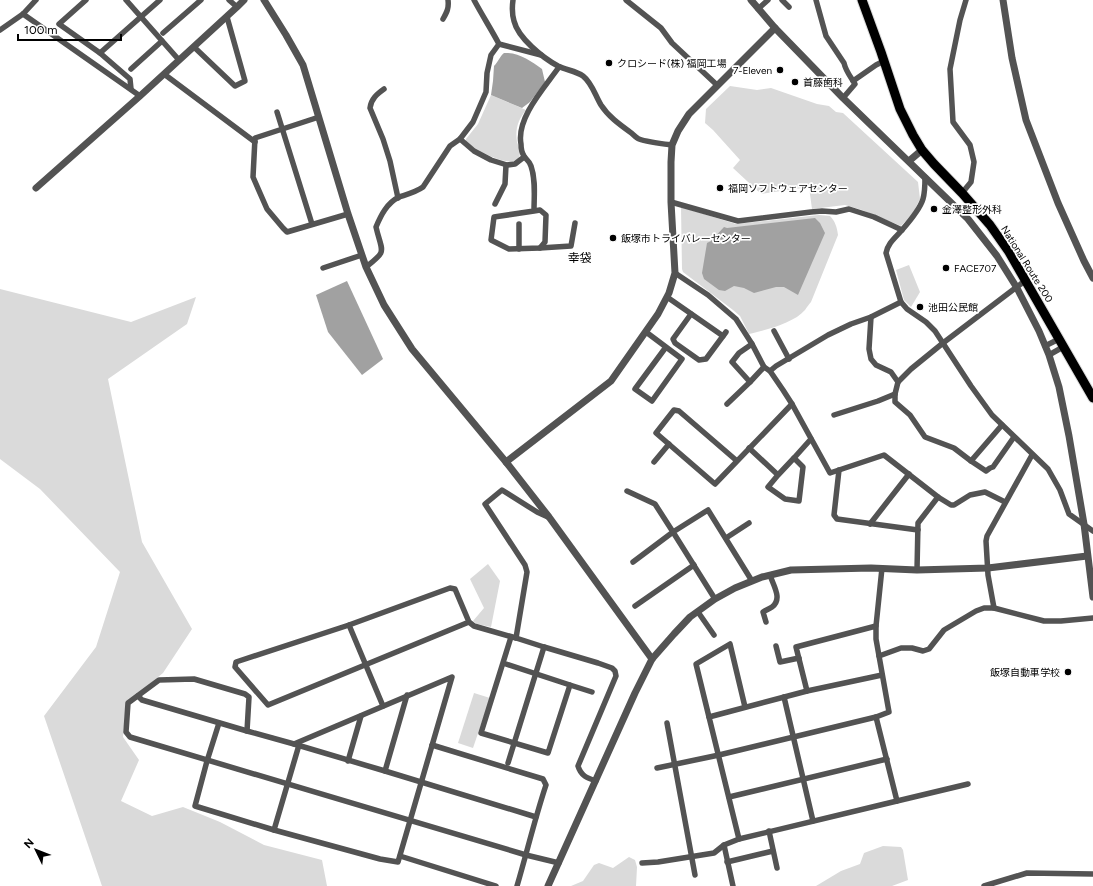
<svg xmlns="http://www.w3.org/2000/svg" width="1093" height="886" viewBox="0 0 1093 886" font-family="Figtree,'Noto Sans JP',sans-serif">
<rect width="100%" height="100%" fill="#fff"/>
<g fill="#dadada">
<polygon points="730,86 757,90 771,88 817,104 829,106 836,112 843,113 918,182 920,199 913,213 901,226 862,210 845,205 812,209 809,187 761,194 733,168 740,160 713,130 705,123 706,109"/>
<path d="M491,95L526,110C518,120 515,129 517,142C518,145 520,150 520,154C517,174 473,148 466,142V139L478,124Z"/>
<path d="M681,207L736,224L819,215L830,216C835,221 837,227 838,235L811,302C809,304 807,307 805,310C794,323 766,330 749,334L740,316L733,310L683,272L682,269Z"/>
<polygon points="909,265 920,292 911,307 904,300 896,270"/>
<polygon points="0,289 131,322 196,297 187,324 108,379 142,542 192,629 163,673 126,703 123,737 139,760 121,801 152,816 183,807 220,822 264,845 322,860 327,886 102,886 44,716 96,647 120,572 40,489 0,459"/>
<polygon points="488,564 500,581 491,627 477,624 473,621 484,608 470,579"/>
<polygon points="474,693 490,698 473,748 458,743"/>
<polygon points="883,846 901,847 903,850 908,880 892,886 816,886 841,871 860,864 864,853"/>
<polygon points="629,857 635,860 637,867 636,886 571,886 583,881 594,865 599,863 613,868"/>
</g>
<g fill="#a1a1a1">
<path d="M504,53C518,52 531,61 542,69L545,82L530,102L522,108L491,95L493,81L494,66C498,62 500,56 504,53Z"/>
<polygon points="815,218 820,223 825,233 798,295 784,287 776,287 754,293 744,288 734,286 725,291 719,290 704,279 702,273 707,243 711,241 724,227 727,228"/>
<polygon points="347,281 383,359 362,375 328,332 316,295"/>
</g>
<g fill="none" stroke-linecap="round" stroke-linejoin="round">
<g stroke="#dbdbdb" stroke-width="11">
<polyline id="trunk" points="862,0 881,52 900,109 913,135 922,150 934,164 962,193 990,225 1009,252 1093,398"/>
</g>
<g stroke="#535353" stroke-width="5.5">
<polyline points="86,0 59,24 100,53 130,79 131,89"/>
<polyline points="126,0 179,60"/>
<polyline points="229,0 237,7"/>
<path d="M474,0C482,15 491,29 499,44L541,55"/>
<path d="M513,0C512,7 512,14 514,21C518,38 543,58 558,66C566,70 576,71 583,76C592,83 595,95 601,105C608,116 619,124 630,132C633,134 636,138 639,139C647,142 664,144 672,145"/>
<polyline points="626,0 661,28 672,43 717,85"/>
<polyline points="782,0 789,7"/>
<path d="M816,0L826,36L844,63C846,72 851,77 855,84L843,98"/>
<polyline points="758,9 768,0"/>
<polyline points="23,14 140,96"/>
<path d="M443,19C447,12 449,8 448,0"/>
<polyline points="0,30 23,14 36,0"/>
<polyline points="163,33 201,0"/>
<polyline points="194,47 235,86 245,81 227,17"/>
<polyline points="100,53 160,0"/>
<polyline points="131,69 162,41"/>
<polyline points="164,74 255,142"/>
<polyline points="853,81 876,65 884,61"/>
<path d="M384,89C377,94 371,99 370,108L383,139L390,161L398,198"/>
<polyline points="277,112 312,224"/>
<polyline points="319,117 255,138 253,177 267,209 283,228 287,232 348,214"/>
<polyline points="460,139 474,151 491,160 507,165 515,164 524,157"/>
<path d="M925,177C925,184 925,192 923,199C920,209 909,222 902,230C895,238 888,243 886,253L901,302L907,309L926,322L935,331L971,386L992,415L1048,469L1060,490L1069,514L1093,531"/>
<polyline points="962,193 971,182 974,162 970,145 953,122 950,69 960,20 966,0"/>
<polyline points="671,202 738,221 811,212 822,211 836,212 849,209 874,217 902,230"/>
<polyline points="495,204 505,184 506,165"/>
<path d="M534,211L494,217L491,240L509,249L540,248L545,242L546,215L540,210L534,211C534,196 536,180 531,166C529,160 526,160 524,156C522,153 521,147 521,144C516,118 545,87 559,67"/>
<polyline points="519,224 519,249"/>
<polyline points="540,248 571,246 575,223"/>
<path d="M366,267C388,250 382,253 376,227C381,215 387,203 399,197C408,194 416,192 423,187L450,146L460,139L473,122L486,92L487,73L491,55L499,44"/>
<polyline points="323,268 362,255"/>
<polyline points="675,273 708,295 736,319 752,344 764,367 770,371 783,390 792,404 830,473 884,455 938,497 951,505 954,505 970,495 985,492 1005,502"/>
<polyline points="667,297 723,336"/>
<polyline points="691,314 673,339 675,343 699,360 706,359 726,332"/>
<polyline points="871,317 869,349 871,359 876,365 891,372 898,382"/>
<polyline points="774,331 789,359"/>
<polyline points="646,332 682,359 652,401 635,389 666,347"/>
<polyline points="752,344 739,353 732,362 750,382 764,367"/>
<polyline points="1045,346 1059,339"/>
<polyline points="1049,355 1063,347"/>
<polyline points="770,371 776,366 828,335 851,324 871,317 901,302"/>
<polyline points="727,404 750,382"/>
<polyline points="834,415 878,401 895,394"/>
<polyline points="1002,425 971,461 954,448 925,437 910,415 895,402 895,394 898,382 911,369 943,343 1026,280"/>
<polyline points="749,448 778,475 768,487 785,499 799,501 803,467 794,458 778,475"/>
<polyline points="794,458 811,439"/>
<polyline points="737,461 679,411 674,410 656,433 715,484 792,404"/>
<polyline points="971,461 986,471 990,468 993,467 1014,437"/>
<polyline points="654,462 669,444"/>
<polyline points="839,470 834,515 837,519 918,530"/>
<polyline points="627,491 655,504 673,532 633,562"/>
<polyline points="870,524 909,474"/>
<polyline points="726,538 749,523"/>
<polyline points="917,570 918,523 938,497"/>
<polyline points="715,599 673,532 708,510 752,581"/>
<polyline points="635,606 694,565"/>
<polyline points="994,608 988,575 986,541 987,536 1032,455"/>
<polyline points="698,612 714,635"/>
<path d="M469,622L268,705L235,667L236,662L349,625L450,588L455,589L469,622L474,626L516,638L544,647L598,663L612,668L615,671L616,676L578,766C581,776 587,778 596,781"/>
<path d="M766,622L763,612C766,610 769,609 772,607C783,599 773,585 770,575"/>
<polyline points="349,625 383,706"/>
<polyline points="876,626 882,568"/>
<polyline points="516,638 527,572 525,565 485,504 502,490 537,512 548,517"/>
<polyline points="776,646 780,662 799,658"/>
<polyline points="879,656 901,648 912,648 923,651 929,649 944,630 976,611 984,608 994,608 1044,621 1061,621 1093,618"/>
<polyline points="503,663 570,685 548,753 481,733 511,637"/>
<polyline points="570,685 592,692"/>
<polyline points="138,696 142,700 247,731 294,744 385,771 536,817"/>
<polyline points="784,697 813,821"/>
<polyline points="709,717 696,664 730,644 745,707"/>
<polyline points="876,717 897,801 739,839 709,717 807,691 882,675"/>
<polyline points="219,723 207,761 195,806 274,830 380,859 398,862 452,677 294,744"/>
<polyline points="667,723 695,875"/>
<polyline points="247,731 249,697 245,694 194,679 159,680 128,703 126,732 130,737 526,855 559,863"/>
<path d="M432,745L543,779L546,785C535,818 527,852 517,886"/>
<polyline points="348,761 361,716"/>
<polyline points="508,763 544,647"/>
<polyline points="657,768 719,755 876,717 889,712 876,639 876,626 796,647 807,691"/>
<polyline points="385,771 407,695"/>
<polyline points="729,797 887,759"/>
<polyline points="897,801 968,784"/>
<polyline points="274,830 299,745"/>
<polyline points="769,831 777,868"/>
<polyline points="724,845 733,886"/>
<polyline points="400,856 496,886"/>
<polyline points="727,862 773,851"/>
<polyline points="642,863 658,862 714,853 724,845 739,839"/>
<polyline points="984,886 1027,873 1093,874"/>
</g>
<g stroke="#535353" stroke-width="7">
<polyline points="264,0 286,35 303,65 348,214 366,267 384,305 412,349 506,462 549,517 652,659"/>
<polyline points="751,0 775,28 843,98 968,219 997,256 1017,288 1039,331 1049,355 1059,387 1069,436 1084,524 1093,597"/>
<polyline points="1003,0 1012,58 1026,120 1058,203 1084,261 1093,278"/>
<polyline points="909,161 922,150"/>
<polyline points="36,188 140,96 237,7 244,0"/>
<polyline points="506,462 611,381 658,314 669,293 675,273 671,202 671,162 672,145 678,131 689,114 775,28"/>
<polyline points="548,886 635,693 652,659 674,634 690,617 715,599 735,588 762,577 791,570 871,568 917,570 988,568 1087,556"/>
</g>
<use href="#trunk" stroke="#000" stroke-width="9"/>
</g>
<g fill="#000" stroke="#fff" stroke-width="1.5">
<circle cx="609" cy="63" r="4"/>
<circle cx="780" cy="70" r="4"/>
<circle cx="795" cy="82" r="4"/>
<circle cx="720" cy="188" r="4"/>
<circle cx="934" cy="209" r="4"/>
<circle cx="613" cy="238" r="4"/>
<circle cx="946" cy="268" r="4"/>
<circle cx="920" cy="307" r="4"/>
<circle cx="1068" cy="672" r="4"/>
</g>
<g text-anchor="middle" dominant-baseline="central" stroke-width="3.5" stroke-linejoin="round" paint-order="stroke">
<g font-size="10" fill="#000" stroke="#fff" text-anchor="start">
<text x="617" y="63">クロシード(株) 福岡工場</text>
<text x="772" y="70" text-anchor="end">7-Eleven</text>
<text x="803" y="82">首藤歯科</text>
<text x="728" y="188">福岡ソフトウェアセンター</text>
<text x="942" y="209">金澤整形外科</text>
<text x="621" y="238">飯塚市トライバレーセンター</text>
<text x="954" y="268">FACE707</text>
<text x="928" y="307">池田公民館</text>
<text x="1060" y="672" text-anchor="end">飯塚自動車学校</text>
</g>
<g font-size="10" fill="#000" stroke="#fff">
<text transform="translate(1027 264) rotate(58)">National Route 200</text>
</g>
<g font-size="12" fill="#000" stroke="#fff">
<text x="580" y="258">幸袋</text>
</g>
</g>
<g transform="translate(36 850) rotate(313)" stroke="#ffffff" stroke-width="3" paint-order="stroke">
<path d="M0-3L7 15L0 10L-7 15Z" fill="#000000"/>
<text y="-6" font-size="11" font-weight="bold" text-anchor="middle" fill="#000000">N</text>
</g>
<path d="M18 34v6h103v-6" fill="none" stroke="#000000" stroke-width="2"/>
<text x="24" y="34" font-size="12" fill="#000000" stroke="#ffffff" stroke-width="3" paint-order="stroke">100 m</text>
</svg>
